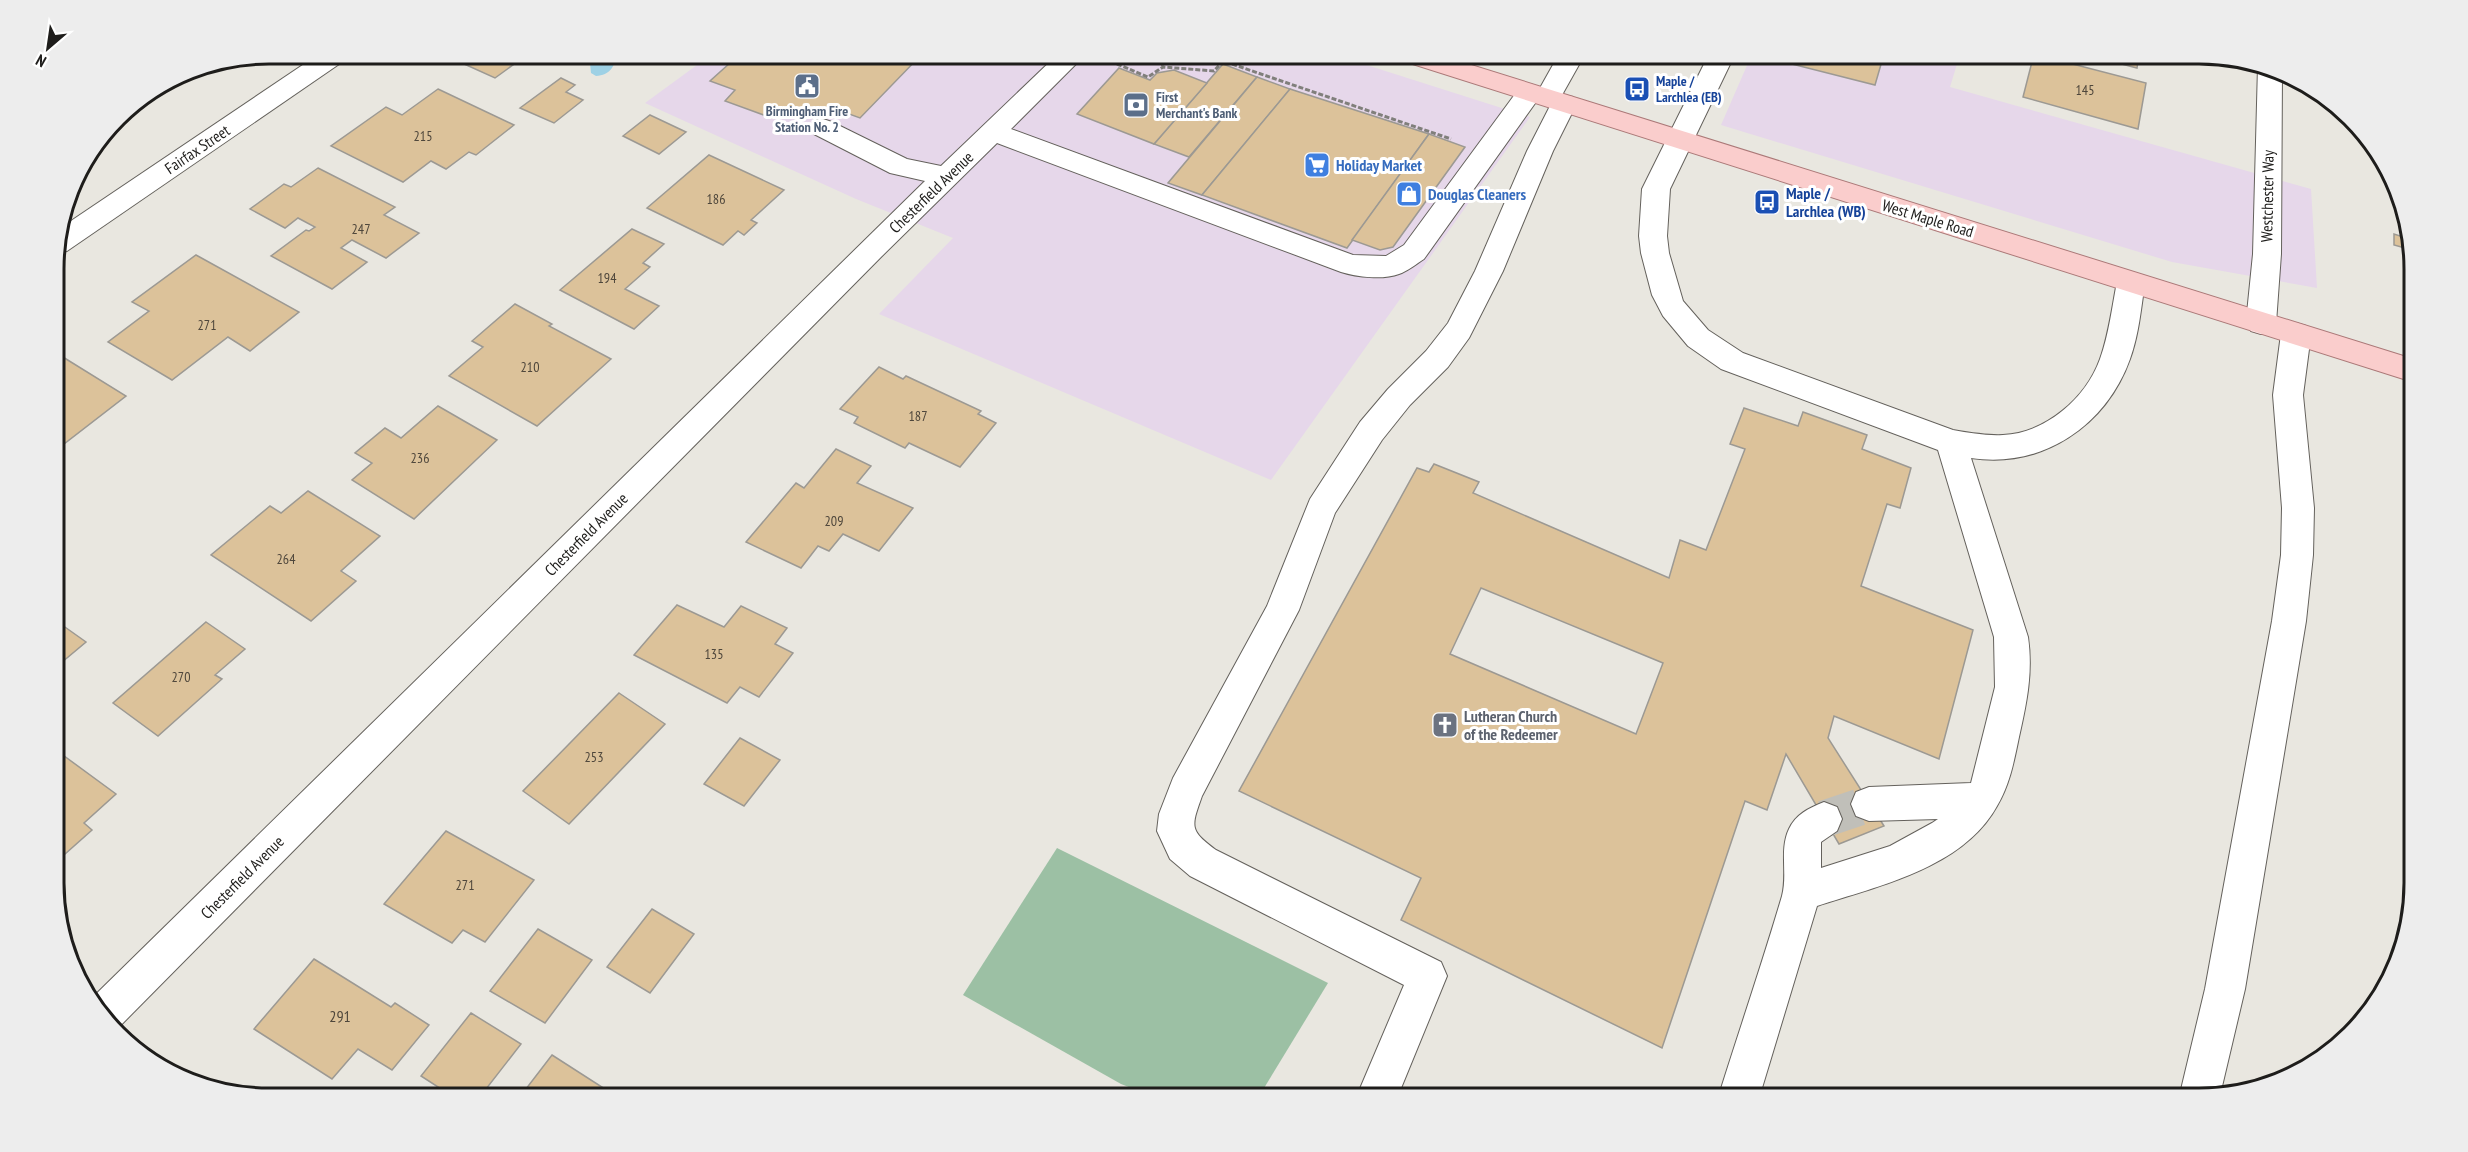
<svg xmlns="http://www.w3.org/2000/svg" width="2468" height="1152" viewBox="0 0 2468 1152" font-family="'PT Sans Narrow',sans-serif">
<rect width="100%" height="100%" fill="#e9e7e0"/>
<g fill="#e6d7ea">
<polygon points="672,54 1332,54 1530,117 1271,480 879,314 953,238 856,199 645,103 697,65"/>
<polygon points="1752,54 1960,54 1950,87 2311,189 2317,288 2172,262 1721,125"/>
</g>
<polygon fill="#9cc0a4" points="1057,848 1328,983 1258,1098 1157,1098 1121,1084 963,995"/>
<path fill="#9ed1e5" d="M571,54H616C615,67 610,75 596,76L591,73L590,63Z"/>
<g fill="#dcc29a" stroke="#9c9993" stroke-width="1.5" fill-rule="evenodd">
<polygon points="474,54 528,54 495,78 462,63"/>
<polygon points="740,54 922,54 860,118 830,107 817,120 782,108 772,118 725,101 735,90 710,81"/>
<polygon points="1765,54 1884,54 1875,85 1764,57"/>
<polygon points="2034,54 2146,83 2138,129 2023,97"/>
<polygon points="2092,54 2139,54 2137,68 2091,56"/>
<polygon points="1223,64 1257,77 1189,157 1154,144"/>
<polygon points="1119,68 1150,80 1157,73 1174,70 1207,83 1154,144 1077,114"/>
<polygon points="1257,77 1290,89 1202,195 1168,183"/>
<polygon points="561,78 575,85 566,92 583,100 554,123 520,108"/>
<polygon points="438,89 514,125 476,155 469,152 446,169 431,161 403,182 331,146 386,107 402,115"/>
<polygon points="1290,89 1429,134 1347,248 1202,195"/>
<polygon points="650,115 686,132 659,154 623,136"/>
<polygon points="1429,134 1465,147 1393,247 1380,250 1352,240"/>
<polygon points="709,155 784,190 751,220 757,223 744,235 738,231 723,245 647,208"/>
<polygon points="318,168 395,207 384,215 419,233 386,258 352,240 341,248 367,262 332,289 271,256 306,230 309,231 315,227 298,218 285,228 250,209 284,184 291,187"/>
<polygon points="2403,218 2412,241 2412,250 2394,245 2394,234 2403,237"/>
<polygon points="632,229 664,244 643,263 650,267 625,289 659,306 634,329 560,290"/>
<polygon points="196,255 299,312 250,351 228,337 172,380 108,342 149,311 132,302"/>
<polygon points="515,304 552,324 549,326 611,359 537,426 449,376 483,347 472,341"/>
<polygon points="58,354 126,396 60,447 55,444 55,357"/>
<polygon points="879,367 903,379 906,376 981,411 978,414 996,423 960,467 909,443 905,448 854,423 858,417 840,409"/>
<polygon points="438,406 497,440 414,519 352,480 372,463 355,453 385,428 401,438"/>
<path d="M1744,408L1798,426L1803,412L1867,435L1862,449L1911,468L1900,508L1887,504L1861,586L1973,630L1939,759L1834,716L1828,738L1884,826L1839,844L1786,754L1767,810L1745,801L1662,1048L1401,920L1421,878L1239,791L1417,468L1429,472L1434,464L1479,482L1473,493L1669,578L1680,540L1706,550L1745,449L1730,444ZM1481,588L1663,663L1636,734L1450,654Z"/>
<polygon points="836,449 871,466 857,483 913,508 879,551 843,534 829,551 818,546 801,568 746,542 796,483 804,488"/>
<polygon points="308,491 380,536 341,571 356,581 311,621 211,555 270,506 281,513"/>
<polygon points="677,605 724,627 741,606 787,628 775,644 793,653 759,697 740,687 727,703 634,655"/>
<polygon points="55,620 86,642 55,668"/>
<polygon points="206,622 245,649 215,675 222,679 158,736 113,703"/>
<polygon points="619,693 665,724 569,824 523,791"/>
<polygon points="740,738 780,760 744,806 704,784"/>
<polygon points="56,750 116,794 84,823 92,830 65,854 56,847"/>
<polygon points="446,831 534,880 485,942 463,930 452,943 384,904"/>
<polygon points="652,909 694,934 650,993 607,967"/>
<polygon points="538,929 592,960 545,1023 490,991"/>
<polygon points="314,959 391,1007 395,1003 429,1025 392,1070 358,1049 332,1079 254,1029"/>
<polygon points="471,1013 521,1044 479,1098 455,1098 421,1076"/>
<polygon points="552,1055 619,1098 519,1098"/>
</g>
<g fill="none" stroke-linecap="round" stroke-linejoin="round">
<polyline stroke="#c0bfb9" stroke-width="37" stroke-dasharray="37 18" stroke-linecap="butt" points="1824,819 1869,804"/>
<g stroke="#64615c" stroke-width="2">
<g id="minor">
<polygon points="319,54 349,54 345,60 67,251 55,253 62,227"/>
<path d="M1058,54H1086L1011,129L1353,255L1386,256L1404,245L1521,86L1530,84L1540,88L1559,54H1585L1562,95L1573,97L1577,103L1553,151L1503,271L1469,338L1448,367L1410,405L1382,440L1335,513L1299,610L1202,796C1191,827 1189,830 1216,850L1441,962L1447,976L1397,1098H1356L1404,985L1190,876L1170,859L1157,831L1159,814L1173,778L1267,606L1310,499L1360,422L1388,389L1426,351L1448,323L1475,271L1527,151L1550,106L1536,102L1424,259C1416,264 1408,271 1399,274C1383,280 1357,277 1341,272L997,143L881,257L118,1028L98,1014L92,998L925,181L890,173L814,134L810,128L814,122L823,119L832,122L907,159L941,166Z"/>
<path d="M1709,54H1735L1670,189L1667,236L1669,253L1683,301L1708,330L1743,353L1953,430C1970,433 1987,436 2003,435C2046,433 2086,398 2100,359C2109,334 2112,307 2117,282L2121,275L2131,272L2141,275L2145,282C2141,308 2139,334 2130,359C2106,426 2042,469 1971,458L2028,637C2033,672 2027,702 2019,737C2014,761 2010,784 1997,806C1963,868 1878,886 1817,906L1759,1098H1718C1739,1031 1762,964 1782,896C1788,874 1779,850 1789,829C1796,814 1809,808 1824,802L1837,807L1842,819L1837,831L1821,842V868L1890,846L1932,823L1938,819L1869,821L1856,816L1851,804L1856,792L1869,787L1971,783L1995,687L1994,637L1938,450L1721,369L1688,346L1663,316L1652,295L1641,253L1639,236L1642,189Z"/>
<polygon points="2258,66 2282,71 2281,254 2276,323 2271,331 2261,334 2251,331 2246,323 2253,254"/>
<polygon points="2296,323 2306,326 2311,334 2303,395 2314,508 2313,555 2306,621 2245,989 2220,1095 2213,1098 2179,1098 2205,989 2272,621 2281,555 2282,508 2273,395 2281,334 2286,326"/>
</g>
</g>
<g stroke="#ab7978" stroke-width="2">
<polygon id="major" points="1396,54 1436,54 2413,359 2413,382 1400,60"/>
</g>
<g stroke="#807f7b" stroke-width="3" stroke-dasharray="5 2" stroke-linecap="butt">
<polyline points="1160,54 1163,67"/>
<polyline points="1117,64 1148,77 1163,67 1214,71 1223,61 1451,139"/>
</g>
<use href="#minor" fill="#fff" fill-rule="evenodd"/>
<use href="#major" fill="#facdcc" fill-rule="evenodd"/>
</g>
<defs>
<g id="civic-square" transform="scale(1.35)"><rect x="-9" y="-9" width="18" height="18" rx="4" fill="#5c6f8a" stroke="#fff"/><path d="M-.6-6.5H3V-4.5H.6V-3L4-1V1h2V6H-6V1h2V-1L-.6-3ZM-1.2 2.5V6h2.4V2.5Z" fill="#fff"/></g>
<g id="bus-square" transform="scale(1.35)"><rect x="-9" y="-9" width="18" height="18" rx="4" fill="#1a4fb4" stroke="#fff"/><path d="M-5-6H5V4H4V6H2V4H-2V6H-4V4H-5ZM-3.5-4V0h7V-4ZM-3.5 1.2v1.5H-2V1.2ZM2 1.2v1.5H3.5V1.2Z" fill="#fff"/></g>
<g id="bank-square" transform="scale(1.35)"><rect x="-9" y="-9" width="18" height="18" rx="4" fill="#5c6f8a" stroke="#fff"/><path d="M-6-4H6V4H-6ZM0-2.3a2.3 2.3 0 1 0 0 4.6a2.3 2.3 0 1 0 0-4.6Z" fill="#fff"/></g>
<g id="supermarket-square" transform="scale(1.35)"><rect x="-9" y="-9" width="18" height="18" rx="4" fill="#3f7fe0" stroke="#fff"/><path d="M-6-5.5h2.5l.6 2H6L4.5 2H-2.5L-4.4-4H-6ZM-1.5 3.2a1.3 1.3 0 1 0 .1 0ZM3 3.2a1.3 1.3 0 1 0 .1 0Z" fill="#fff"/></g>
<g id="shop-square" transform="scale(1.35)"><rect x="-9" y="-9" width="18" height="18" rx="4" fill="#3f7fe0" stroke="#fff"/><path d="M-5-2.5h2.3a2.7 3.5 0 0 1 5.4 0H5L5.5 6h-11ZM-1.5-2.5h3a1.5 2.3 0 0 0-3 0Z" fill="#fff"/></g>
<g id="church-square" transform="scale(1.35)"><rect x="-9" y="-9" width="18" height="18" rx="4" fill="#6b7280" stroke="#fff"/><path d="M-1.2-6h2.4v3.5h3.3v2.4h-3.3V6h-2.4V-.1h-3.3v-2.4h3.3Z" fill="#fff"/></g>
</defs>
<g fill-rule="evenodd">
<use href="#civic-square" x="807" y="86"/>
<use href="#bus-square" x="1637" y="89"/>
<use href="#bank-square" x="1136" y="105"/>
<use href="#supermarket-square" x="1317" y="165"/>
<use href="#shop-square" x="1409" y="194"/>
<use href="#bus-square" x="1767" y="202"/>
<use href="#church-square" x="1445" y="725"/>
</g>
<g text-anchor="middle" dominant-baseline="central" stroke-width="6" stroke-linejoin="round" paint-order="stroke">
<g font-size="14" font-weight="bold" fill="#164399" stroke="#fff" text-anchor="start">
<text x="1656" y="81">Maple /<tspan x="1656" dy="16">Larchlea (EB)</tspan></text>
</g>
<g font-size="14" fill="#4e463b">
<text x="2085" y="90">145</text>
<text x="423" y="136">215</text>
<text x="716" y="199">186</text>
<text x="361" y="229">247</text>
<text x="607" y="278">194</text>
<text x="207" y="325">271</text>
<text x="530" y="367">210</text>
<text x="918" y="416">187</text>
<text x="420" y="458">236</text>
<text x="834" y="521">209</text>
<text x="286" y="559">264</text>
<text x="714" y="654">135</text>
<text x="181" y="677">270</text>
<text x="594" y="757">253</text>
<text x="465" y="885">271</text>
</g>
<g font-size="14" font-weight="bold" fill="#4e5e75" stroke="#fff" text-anchor="start">
<text x="1156" y="97">First<tspan x="1156" dy="16">Merchant's Bank</tspan></text>
<text x="807" y="111" text-anchor="middle">Birmingham Fire<tspan x="807" dy="16">Station No. 2</tspan></text>
</g>
<g font-size="16" fill="#1e1d1b" stroke="#fff">
<text transform="translate(197 149) rotate(-34)">Fairfax Street</text>
<text transform="translate(931 192) rotate(-44)">Chesterfield Avenue</text>
<text transform="translate(2267 196) rotate(-89)">Westchester Way</text>
<text transform="translate(1928 218) rotate(17)">West Maple Road</text>
<text transform="translate(586 534) rotate(-45)">Chesterfield Avenue</text>
<text transform="translate(242 877) rotate(-45)">Chesterfield Avenue</text>
</g>
<g font-size="16" font-weight="bold" fill="#366cbe" stroke="#fff" text-anchor="start">
<text x="1336" y="165">Holiday Market</text>
<text x="1428" y="194">Douglas Cleaners</text>
</g>
<g font-size="16" font-weight="bold" fill="#164399" stroke="#fff" text-anchor="start">
<text x="1786" y="193">Maple /<tspan x="1786" dy="18">Larchlea (WB)</tspan></text>
</g>
<g font-size="16" font-weight="bold" fill="#5b616d" stroke="#fff" text-anchor="start">
<text x="1464" y="716">Lutheran Church<tspan x="1464" dy="18">of the Redeemer</tspan></text>
</g>
<g font-size="16" fill="#4e463b">
<text x="340" y="1016">291</text>
</g>
</g>
<path d="M0 0H2468V1152H0ZM269 64H2199A205 205 0 0 1 2404 269V883A205 205 0 0 1 2199 1088H269A205 205 0 0 1 64 883V269A205 205 0 0 1 269 64Z" fill="#ededed" fill-rule="evenodd"/>
<path fill="none" stroke="#1e1d1b" stroke-width="3" d="M269 64H2199A205 205 0 0 1 2404 269V883A205 205 0 0 1 2199 1088H269A205 205 0 0 1 64 883V269A205 205 0 0 1 269 64Z"/>
<g transform="translate(48 48) rotate(209)" stroke="#ffffff" stroke-width="4.5" paint-order="stroke">
<path d="M0-4.5L10 22L0 15L-10 22Z" fill="#1e1d1b"/>
<text y="-9" font-size="16" font-weight="bold" text-anchor="middle" fill="#1e1d1b">N</text>
</g>
</svg>
